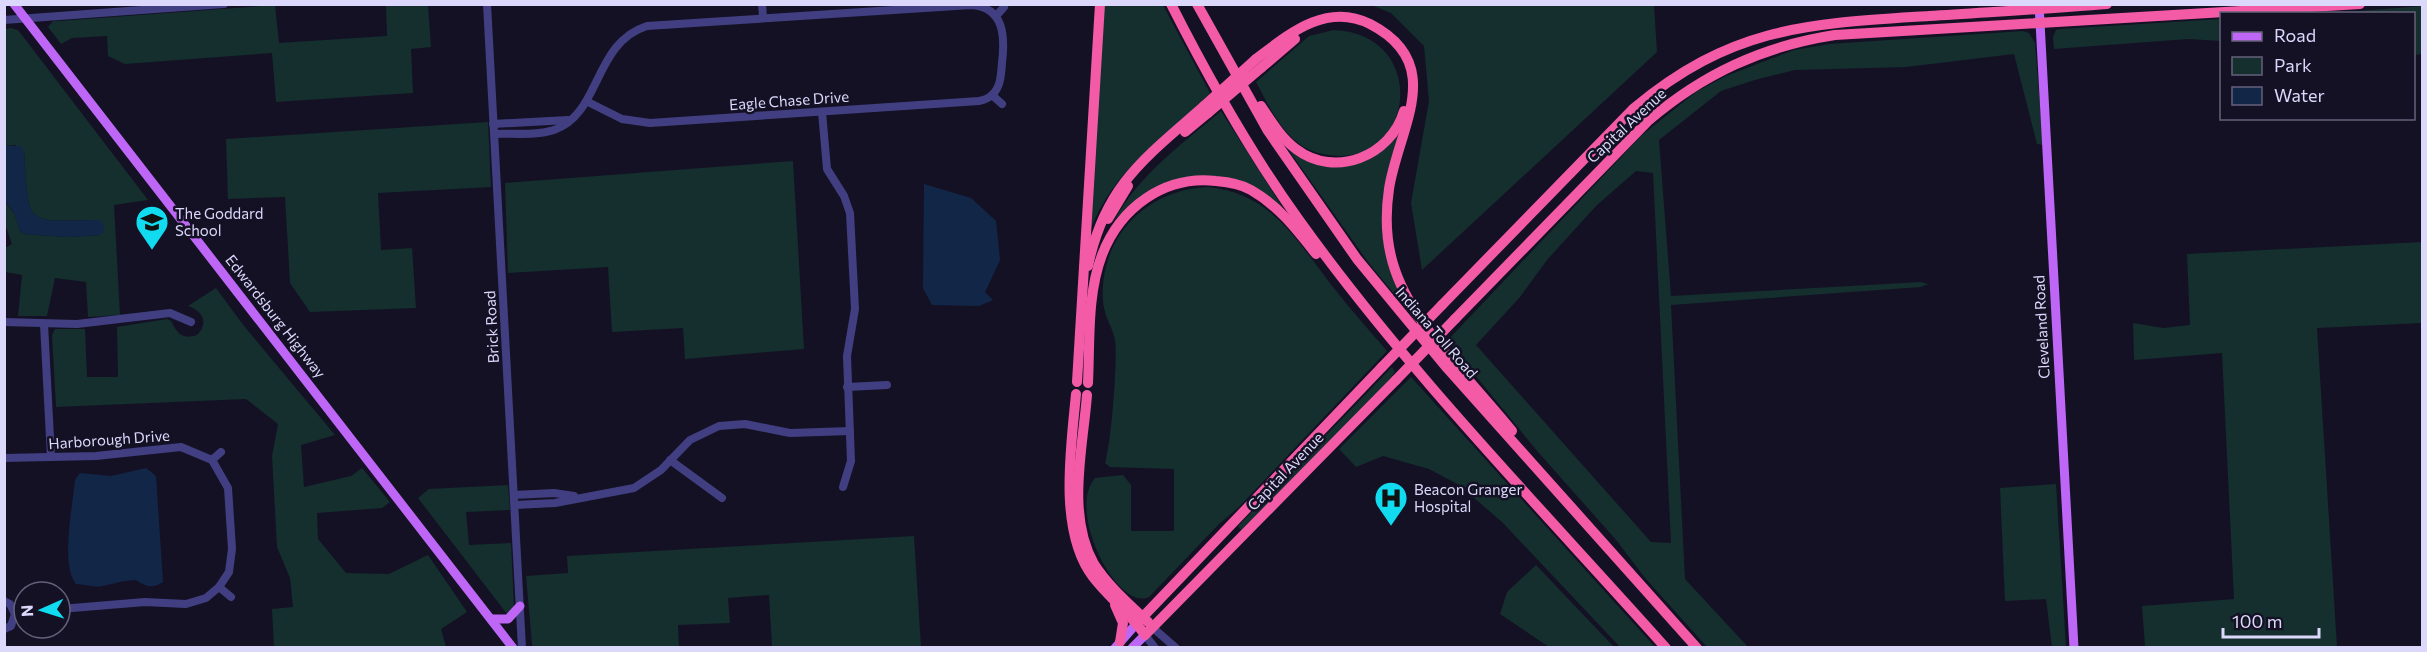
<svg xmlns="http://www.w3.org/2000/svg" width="2427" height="652" viewBox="0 0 2427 652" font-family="Commissioner,sans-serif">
<rect width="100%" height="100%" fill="#141125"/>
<g fill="#142f2d" fill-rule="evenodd">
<polygon points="275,5 279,43 387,36 386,5 428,5 431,47 411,49 413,93 276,102 272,53 125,64 108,56 107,36 72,38 61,44 48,27 53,21 59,21"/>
<path d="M1103,5H1163L1210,93C1163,142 1115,165 1089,233Z"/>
<polygon points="1371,5 1654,5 1657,52 1422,270 1411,203 1429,101 1424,46 1391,13"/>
<polygon points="2422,6 2422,54 2414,55 2414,14 2333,13"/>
<polygon points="2221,19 2221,41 2188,39 2054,49 2053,37 2056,30 2060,29"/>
<path d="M11,28L18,30L148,200L114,205L120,315L88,317L86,282L55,278L47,316H18L22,275L5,272V248L12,244L5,224L4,200L15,215L20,231L25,234L68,237L100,235V220C24,221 29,228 24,152L15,145L5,146V29Z"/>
<path d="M1334,30C1427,34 1416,158 1339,156C1323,155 1309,152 1297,142C1278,127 1267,102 1256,82L1309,36Z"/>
<path d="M2023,31L2029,33L2035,43L2043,145L2037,144L2014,54L1906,67L1795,70L1758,79L1721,91L1659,140L1671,296L1921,282L1928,284L1921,287L1671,305L1685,579L1748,647H1707L1645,578L1617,541L1538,452L1447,341L1642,135L1696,92L1726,76L1794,50L1829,44ZM1636,171L1653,173L1671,543L1651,542L1476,345L1520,297L1547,260L1596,206Z"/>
<path d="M1221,111L1283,208L1255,190L1179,180L1115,219C1140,174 1182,144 1221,111Z"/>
<polygon points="488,122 491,187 378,193 381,250 412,248 416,308 310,312 290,283 285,197 228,199 226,139"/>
<path d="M1398,134L1384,225L1417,322L1368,262L1288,149L1297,154C1340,159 1369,173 1398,134Z"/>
<polygon points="793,161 804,349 685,359 683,328 612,332 608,267 508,273 505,183"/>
<path d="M1207,187C1272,193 1296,240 1333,287C1350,309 1369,330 1387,351L1239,507L1219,524L1149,597C1117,612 1066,510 1095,478L1123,475L1131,485V531H1174V469L1110,467L1105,463C1111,444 1118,359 1115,340C1112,326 1104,316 1103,301C1099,238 1145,190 1207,187Z"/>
<polygon points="2422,242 2422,323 2317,328 2337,647 2145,647 2142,606 2234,599 2222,353 2134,360 2133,323 2163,328 2190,325 2187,254"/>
<path d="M216,288L244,326L335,435L301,445L304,487L351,476L362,468L390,502L382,508L317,513L318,539L346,573L389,574L428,555L467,612L441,629L446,647H274L272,609L293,607L290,578L277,547L272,456L278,424L246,399L56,407L52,335L55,329H85L87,377H118L117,327L167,319L171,321C177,333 182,340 197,335C209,323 203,311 188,306Z"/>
<polygon points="1392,367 1395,372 1386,384 1241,530 1238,526"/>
<polygon points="1411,377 1655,647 1620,647 1502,522 1459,485 1429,469 1383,456 1356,467 1339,449"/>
<polygon points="2056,484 2066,647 2052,647 2046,599 2005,601 2000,488"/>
<polygon points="508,485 510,510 466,512 469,545 511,543 514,606 507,614 418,498 429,489"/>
<polygon points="914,536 921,647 772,647 769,595 728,598 730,623 678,625 679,647 534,648 532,644 526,576 568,573 567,556"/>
<polygon points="1536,565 1614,647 1549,647 1500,614 1507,592"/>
</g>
<g fill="#122748">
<path d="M4,146H21L24,152C29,228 24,221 100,220L103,223L104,232L100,235L68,237L25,234L20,231L15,215L5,200Z"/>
<polygon points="924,184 971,198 996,221 1000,260 985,292 993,300 979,306 932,305 923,288"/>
<path d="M146,468L156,476L163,582C152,589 147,587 136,580C125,580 113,584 102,586C95,588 84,584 76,584C60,564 73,505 75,480L80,473L111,476Z"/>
</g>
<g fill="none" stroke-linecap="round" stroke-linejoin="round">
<g stroke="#413f81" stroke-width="8">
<polyline points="487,4 522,648"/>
<polyline points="762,4 763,17"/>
<polyline points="996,16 1004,7"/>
<polyline points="4,20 224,4"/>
<polyline points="992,95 1002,104"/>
<polyline points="822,112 827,169 844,196 850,213 855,309 847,356 851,461 843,487"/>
<polyline points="493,124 568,120"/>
<path d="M494,134C512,133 536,136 554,130C601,114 593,43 647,26L971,5C1005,7 1005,38 1002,63C1001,74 1001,87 992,95C989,98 984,100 979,101L650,123L622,119L586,101"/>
<polyline points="4,322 77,324 170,313 191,322"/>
<polyline points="44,324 51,457"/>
<polyline points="847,387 887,385"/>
<polyline points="4,458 96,456 181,447 212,460"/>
<polyline points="212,460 221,452"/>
<polyline points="670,460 722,498"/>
<polyline points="514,495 554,493 574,496"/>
<polyline points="515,505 555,503 634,488 661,470 690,440 719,426 745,424 790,433 850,431"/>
<polyline points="219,587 231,597"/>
<polyline points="4,601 10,604 15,614 11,626 4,629"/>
<polyline points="60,609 145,602 186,604 206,598 219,587 229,572 232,549 228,488 212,460"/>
<polyline points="1152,627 1176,648"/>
<polyline points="1145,635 1155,648"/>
</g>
<g stroke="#be66f5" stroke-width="9">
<polyline points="14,4 513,648"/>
<polyline points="2039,4 2074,648"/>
<polyline points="491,619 508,619 520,606"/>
<polyline points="1115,648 1137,623"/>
<polyline points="1132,648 1145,635"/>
</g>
<g stroke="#f45ba6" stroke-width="10">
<path d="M1171,4C1209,79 1250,152 1299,220C1408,372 1541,508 1666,648"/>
<polyline points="1197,4 1268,131 1357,259 1447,368 1697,648"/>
<path d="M1256,59C1289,34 1326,2 1370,24C1448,64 1398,129 1389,189C1385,216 1386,244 1395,270C1414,326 1475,385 1512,431"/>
<polyline points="1261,68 1295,39"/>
<path d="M1261,106C1271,121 1281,138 1296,149C1335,179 1391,156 1404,111"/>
<polyline points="1185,132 1208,113"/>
<polyline points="1108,219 1128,186"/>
<path d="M1088,266C1105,185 1145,158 1204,106"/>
<path d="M1442,305L1634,108C1733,26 1807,24 1929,16C1988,12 2047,9 2107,4"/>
<path d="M1455,319L1648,121C1703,74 1763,46 1835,35L2360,4"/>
<polyline points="1077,382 1100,4"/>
<path d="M1088,383C1090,341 1087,294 1102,255C1120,208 1164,175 1216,181C1228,182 1241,184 1251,190C1279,206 1297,230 1316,254"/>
<path d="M1076,394C1071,448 1058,531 1093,577C1109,598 1130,613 1145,635L1396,380"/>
<path d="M1087,395C1083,448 1066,515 1094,564C1108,586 1129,604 1148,622"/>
<polyline points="1115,605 1123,623 1120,642"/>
<polyline points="1137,623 1382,367"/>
</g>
<g stroke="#f45ba6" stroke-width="10">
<polyline points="1204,106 1256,59"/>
<polyline points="1208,113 1261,68"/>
<polyline points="1382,367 1442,305"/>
<polyline points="1396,380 1455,319"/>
</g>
</g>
<defs>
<g id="school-pin" transform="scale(1.725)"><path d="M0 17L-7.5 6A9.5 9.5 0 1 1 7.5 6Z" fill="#11dbef" stroke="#141125"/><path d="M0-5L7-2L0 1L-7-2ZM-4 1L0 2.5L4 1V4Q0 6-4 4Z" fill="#111"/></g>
<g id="hospital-pin" transform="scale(1.725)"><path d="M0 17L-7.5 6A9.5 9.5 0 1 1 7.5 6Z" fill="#11dbef" stroke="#141125"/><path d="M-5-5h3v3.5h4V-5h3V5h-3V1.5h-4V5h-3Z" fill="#111"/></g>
</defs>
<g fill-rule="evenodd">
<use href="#school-pin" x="152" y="222"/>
<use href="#hospital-pin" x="1391" y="498"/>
</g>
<g text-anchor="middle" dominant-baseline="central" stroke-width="5" stroke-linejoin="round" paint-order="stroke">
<g font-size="15" fill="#dbd8fc" stroke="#141125">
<text transform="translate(789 100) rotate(-4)">Eagle Chase Drive</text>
<text transform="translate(1626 125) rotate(-43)">Capital Avenue</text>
<text transform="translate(276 316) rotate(52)">Edwardsburg Highway</text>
<text transform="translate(491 327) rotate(-93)">Brick Road</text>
<text transform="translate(2041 327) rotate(-93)">Cleveland Road</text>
<text transform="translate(1437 332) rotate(49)">Indiana Toll Road</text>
<text transform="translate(109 439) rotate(-4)">Harborough Drive</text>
<text transform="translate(1285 471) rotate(-46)">Capital Avenue</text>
</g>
<g font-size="15" fill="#dbd8fc" stroke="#141125" text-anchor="start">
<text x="175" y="213">The Goddard<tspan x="175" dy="17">School</tspan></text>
<text x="1414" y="489">Beacon Granger<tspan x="1414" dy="17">Hospital</tspan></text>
</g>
</g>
<rect width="2427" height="652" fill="none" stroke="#dbd8fc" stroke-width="12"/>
<rect x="2220" y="12" width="195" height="108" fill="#141125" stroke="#64617b" stroke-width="1.5"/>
<rect x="2232" y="32" width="30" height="9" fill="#be66f5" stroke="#64617b" stroke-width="1.5"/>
<text x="2274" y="42" font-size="18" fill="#dbd8fc">Road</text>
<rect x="2232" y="57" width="30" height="18" fill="#142f2d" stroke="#64617b" stroke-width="1.5"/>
<text x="2274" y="72" font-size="18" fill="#dbd8fc">Park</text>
<rect x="2232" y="87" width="30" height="18" fill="#122748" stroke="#64617b" stroke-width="1.5"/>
<text x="2274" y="102" font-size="18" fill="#dbd8fc">Water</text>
<g transform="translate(42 610) rotate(267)"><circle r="28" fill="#141125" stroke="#64617b" stroke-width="1.5"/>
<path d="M0-4.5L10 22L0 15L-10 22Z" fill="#11dbef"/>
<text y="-9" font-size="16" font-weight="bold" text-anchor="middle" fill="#dbd8fc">N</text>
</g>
<path d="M2223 628v9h96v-9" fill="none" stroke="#dbd8fc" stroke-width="3"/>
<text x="2232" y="628" font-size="18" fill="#dbd8fc" stroke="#141125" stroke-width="4.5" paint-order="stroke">100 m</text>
</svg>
